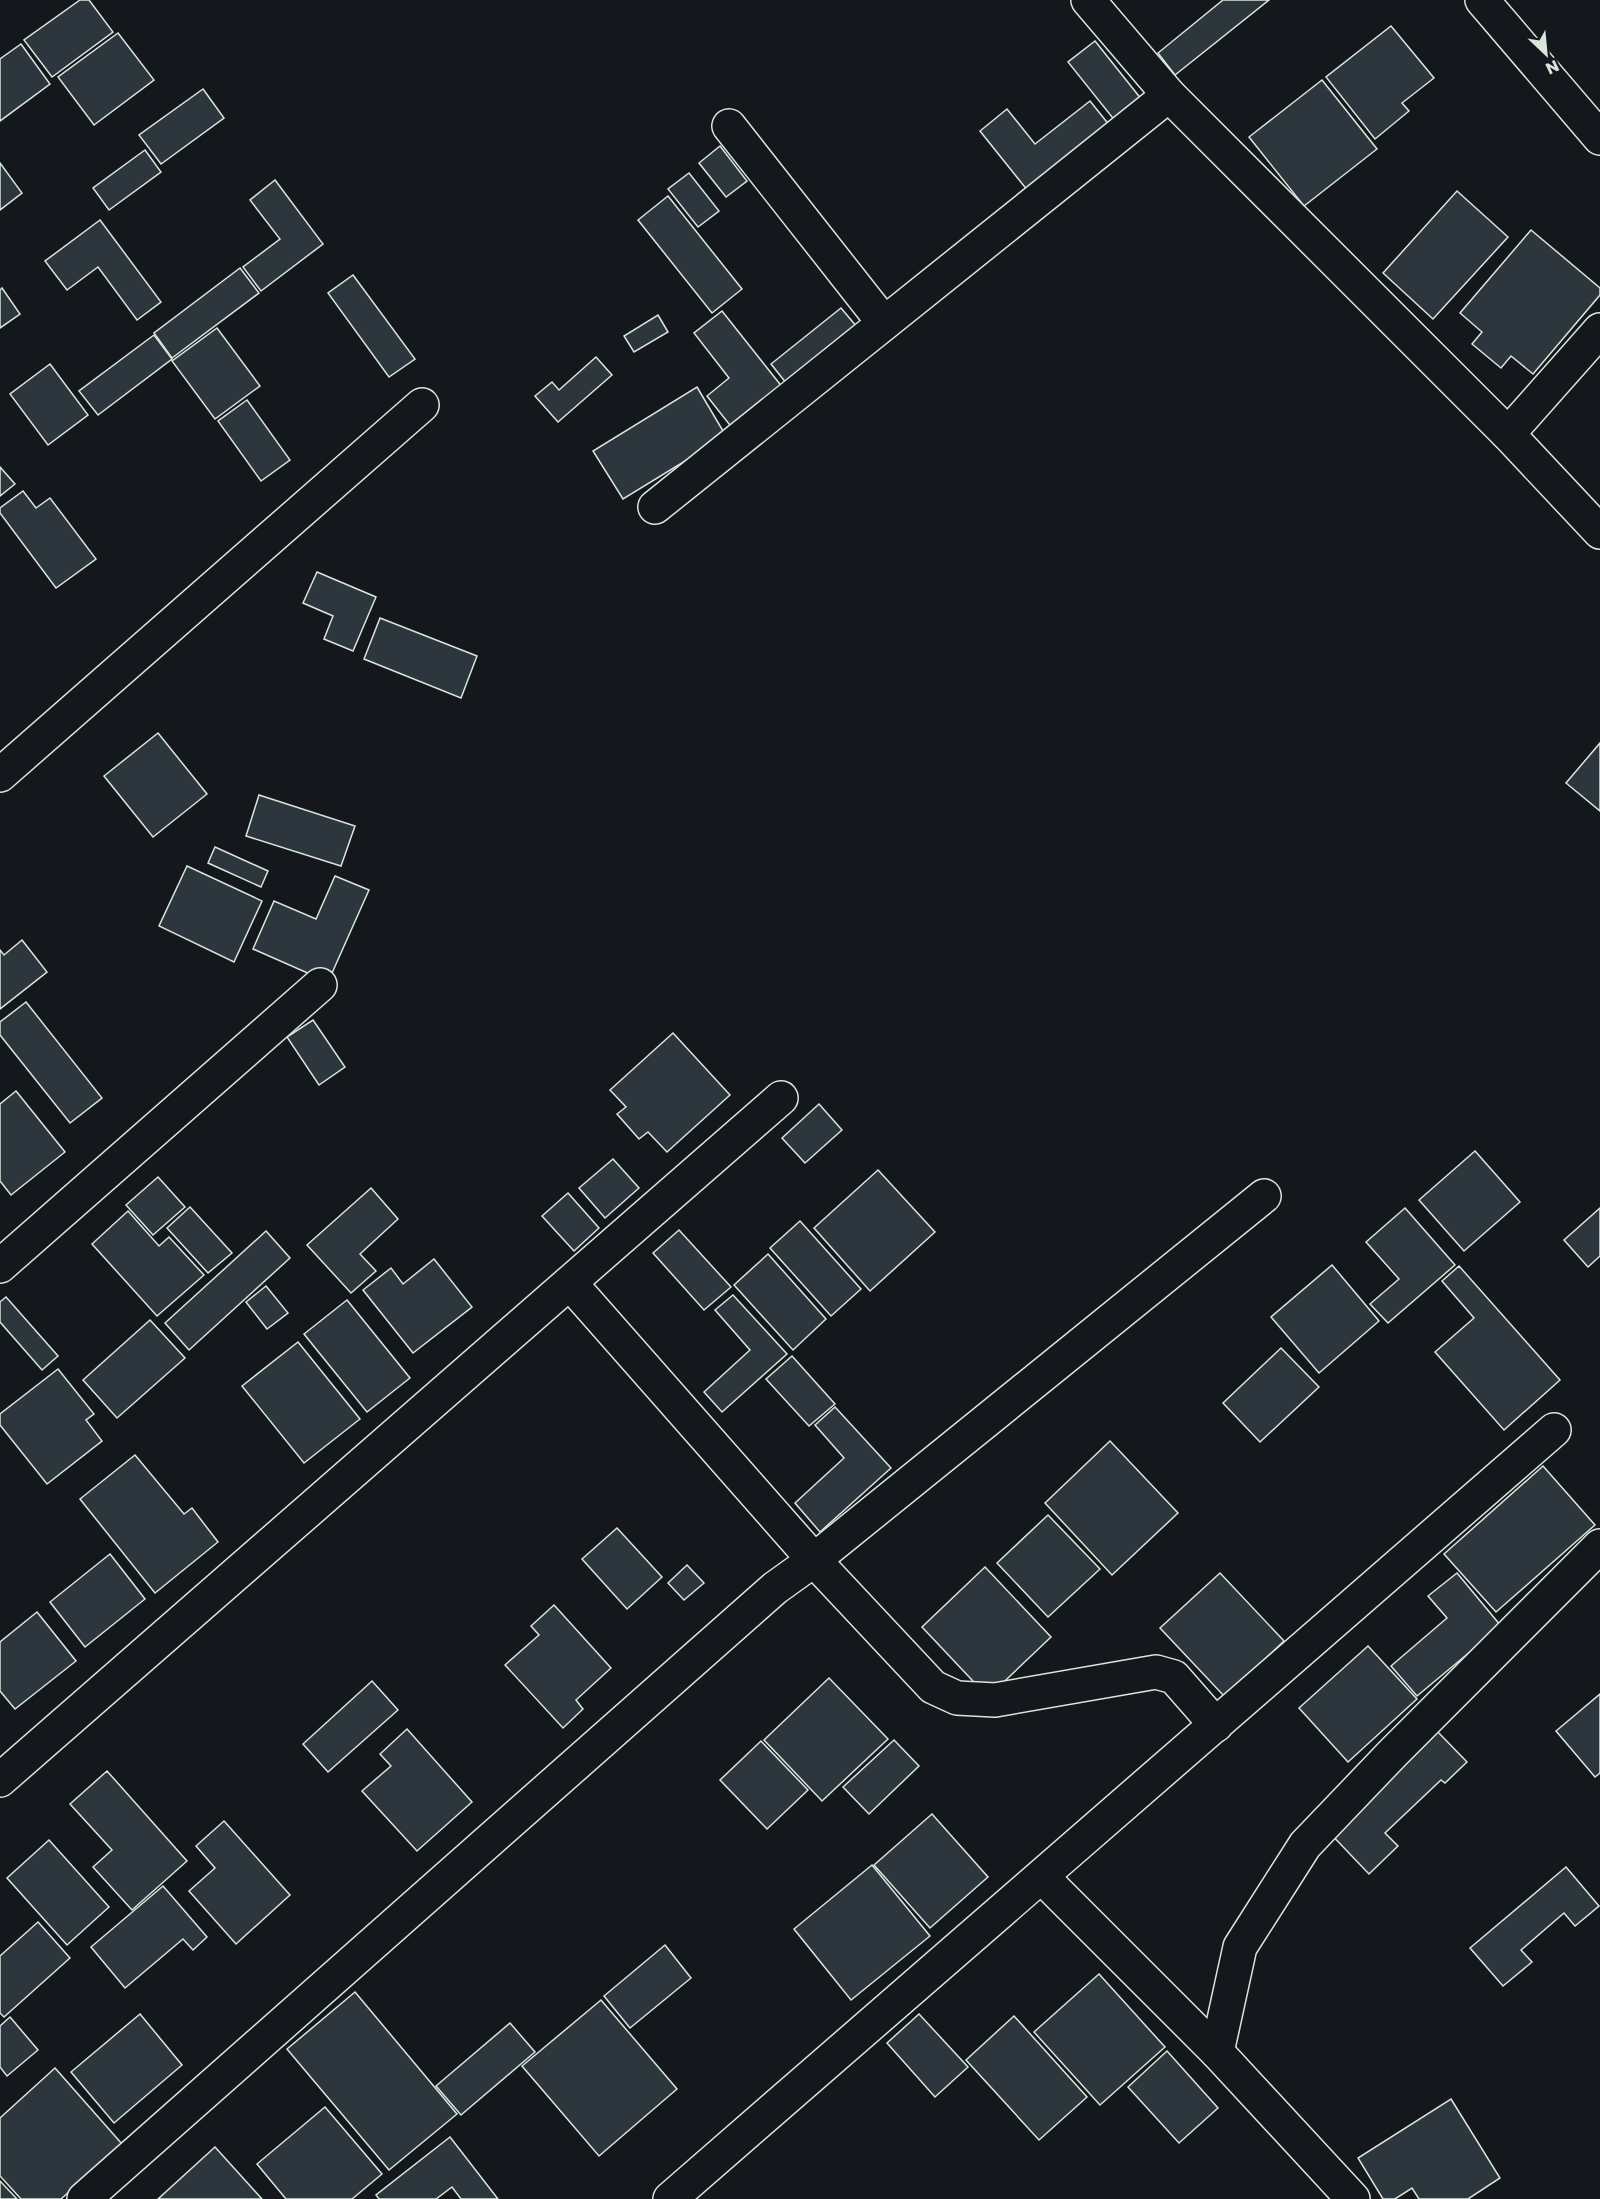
<svg xmlns="http://www.w3.org/2000/svg" width="1600" height="2199" viewBox="0 0 1600 2199" font-family="Poppins,sans-serif">
<rect width="100%" height="100%" fill="#14181c"/>
<g fill="#2c363c" stroke="#d8e6dc" stroke-width="1.5">
<polygon points="80,0 89,0 113,32 52,77 24,40"/>
<polygon points="1223,0 1269,0 1175,75 1158,53"/>
<polygon points="1391,26 1434,78 1402,103 1409,111 1375,139 1326,77"/>
<polygon points="118,33 154,80 94,125 58,77"/>
<polygon points="1095,41 1142,100 1116,122 1068,62"/>
<polygon points="21,44 50,84 0,121 0,59"/>
<polygon points="1322,80 1377,149 1304,206 1249,137"/>
<polygon points="203,89 224,118 161,164 139,135"/>
<polygon points="1090,101 1110,126 1028,191 980,131 1007,109 1035,144"/>
<polygon points="720,146 747,181 726,197 699,163"/>
<polygon points="145,150 161,172 109,210 93,188"/>
<polygon points="0,163 22,193 0,210"/>
<polygon points="689,173 719,211 698,227 668,189"/>
<polygon points="275,180 323,244 261,291 243,267 280,239 250,200"/>
<polygon points="1457,191 1508,237 1433,319 1383,273"/>
<polygon points="668,196 742,289 712,313 638,220"/>
<polygon points="100,220 161,302 137,320 98,267 67,290 45,261"/>
<polygon points="1531,230 1600,288 1600,295 1533,374 1511,356 1501,368 1472,344 1482,332 1460,313"/>
<polygon points="240,268 259,293 172,358 154,333"/>
<polygon points="353,275 415,359 389,377 328,293"/>
<polygon points="2,288 20,314 0,328 0,290"/>
<polygon points="841,308 862,333 791,389 771,364"/>
<polygon points="722,311 783,388 733,429 707,396 729,378 694,333"/>
<polygon points="658,315 668,332 634,352 624,336"/>
<polygon points="217,328 260,386 215,419 172,361"/>
<polygon points="154,335 172,359 98,415 79,391"/>
<polygon points="596,357 612,375 558,422 535,396 552,382 559,390"/>
<polygon points="50,364 88,415 48,445 10,394"/>
<polygon points="697,387 726,436 623,499 593,451"/>
<polygon points="247,400 290,460 261,481 218,421"/>
<polygon points="0,467 15,484 0,496"/>
<polygon points="23,491 36,508 50,498 96,559 56,588 0,513 0,508"/>
<polygon points="317,572 376,597 353,651 324,639 333,616 303,603"/>
<polygon points="380,618 477,656 461,698 364,659"/>
<polygon points="158,733 207,794 153,837 104,776"/>
<polygon points="1600,743 1600,811 1566,783"/>
<polygon points="259,795 355,826 341,866 246,836"/>
<polygon points="215,847 268,871 261,887 208,863"/>
<polygon points="187,866 262,901 234,962 159,926"/>
<polygon points="335,876 369,890 328,982 253,949 274,901 316,919"/>
<polygon points="22,940 47,972 0,1009 0,950 4,955"/>
<polygon points="26,1002 102,1098 70,1123 0,1035 0,1022"/>
<polygon points="313,1020 345,1067 319,1085 287,1037"/>
<polygon points="673,1033 730,1095 667,1152 648,1132 639,1139 617,1114 626,1107 610,1090"/>
<polygon points="16,1091 65,1152 11,1195 0,1181 0,1104"/>
<polygon points="819,1104 842,1130 805,1163 782,1138"/>
<polygon points="1475,1151 1520,1202 1464,1251 1419,1200"/>
<polygon points="613,1159 639,1188 605,1218 579,1188"/>
<polygon points="878,1170 935,1232 870,1291 814,1228"/>
<polygon points="158,1177 185,1207 153,1235 126,1205"/>
<polygon points="371,1188 398,1219 360,1254 376,1271 351,1293 307,1245"/>
<polygon points="568,1193 599,1228 574,1251 542,1216"/>
<polygon points="190,1207 232,1253 208,1273 167,1228"/>
<polygon points="1405,1208 1455,1265 1388,1323 1370,1304 1399,1279 1366,1242"/>
<polygon points="1600,1208 1600,1256 1588,1267 1564,1240"/>
<polygon points="128,1211 159,1246 169,1237 204,1275 157,1316 92,1244"/>
<polygon points="800,1221 861,1289 831,1316 770,1248"/>
<polygon points="679,1230 731,1287 704,1310 653,1253"/>
<polygon points="266,1231 290,1258 189,1350 165,1323"/>
<polygon points="768,1254 826,1319 793,1350 734,1285"/>
<polygon points="434,1259 472,1307 413,1353 363,1290 391,1268 403,1284"/>
<polygon points="1332,1265 1379,1321 1319,1373 1271,1317"/>
<polygon points="1459,1266 1560,1380 1504,1430 1435,1352 1474,1318 1442,1281"/>
<polygon points="266,1286 288,1313 267,1329 246,1302"/>
<polygon points="733,1295 787,1354 722,1412 704,1392 750,1350 715,1310"/>
<polygon points="6,1297 58,1356 42,1370 0,1322 0,1302"/>
<polygon points="347,1300 410,1378 367,1412 304,1334"/>
<polygon points="150,1320 185,1358 117,1418 83,1380"/>
<polygon points="298,1342 360,1419 304,1463 242,1386"/>
<polygon points="1281,1348 1319,1387 1260,1442 1223,1403"/>
<polygon points="792,1356 835,1404 809,1426 766,1379"/>
<polygon points="58,1369 94,1414 86,1420 102,1441 47,1484 0,1425 0,1414"/>
<polygon points="835,1407 891,1468 820,1532 795,1503 844,1458 815,1425"/>
<polygon points="1110,1441 1178,1513 1112,1575 1045,1503"/>
<polygon points="135,1455 184,1514 192,1508 218,1542 155,1593 80,1499"/>
<polygon points="1543,1466 1595,1525 1496,1612 1444,1554"/>
<polygon points="1048,1515 1100,1569 1048,1617 997,1563"/>
<polygon points="617,1528 662,1577 627,1609 582,1559"/>
<polygon points="110,1554 145,1599 85,1647 50,1602"/>
<polygon points="687,1565 704,1583 684,1600 668,1583"/>
<polygon points="985,1567 1051,1637 988,1697 922,1627"/>
<polygon points="1220,1573 1284,1641 1225,1697 1160,1628"/>
<polygon points="1457,1573 1501,1626 1417,1696 1391,1666 1447,1618 1428,1596"/>
<polygon points="554,1605 611,1668 576,1700 583,1709 563,1728 505,1665 539,1635 531,1626"/>
<polygon points="37,1612 76,1661 15,1709 0,1691 0,1642"/>
<polygon points="1368,1646 1417,1699 1348,1762 1299,1708"/>
<polygon points="829,1678 888,1739 822,1801 764,1740"/>
<polygon points="372,1681 398,1710 328,1772 303,1744"/>
<polygon points="1600,1694 1600,1773 1595,1777 1556,1731"/>
<polygon points="1434,1728 1467,1762 1445,1783 1441,1780 1385,1833 1398,1846 1369,1874 1327,1830"/>
<polygon points="407,1729 472,1802 417,1851 362,1791 391,1766 380,1754"/>
<polygon points="894,1740 919,1766 869,1814 843,1787"/>
<polygon points="761,1741 808,1790 767,1829 720,1780"/>
<polygon points="107,1771 187,1861 132,1910 93,1867 112,1850 70,1804"/>
<polygon points="932,1814 988,1877 930,1928 874,1865"/>
<polygon points="224,1821 290,1895 236,1944 189,1891 215,1868 196,1846"/>
<polygon points="49,1840 109,1907 67,1945 7,1878"/>
<polygon points="872,1865 930,1936 851,2000 794,1929"/>
<polygon points="1566,1867 1599,1906 1575,1926 1564,1913 1521,1950 1532,1962 1503,1986 1470,1948"/>
<polygon points="163,1886 207,1937 193,1950 183,1939 125,1988 91,1947"/>
<polygon points="38,1922 70,1958 4,2017 0,2013 0,1956"/>
<polygon points="665,1945 691,1978 630,2028 604,1996"/>
<polygon points="1099,1974 1165,2047 1100,2105 1034,2032"/>
<polygon points="355,1992 457,2114 389,2170 287,2049"/>
<polygon points="601,2000 677,2089 599,2156 522,2066"/>
<polygon points="140,2014 182,2065 114,2123 71,2072"/>
<polygon points="919,2014 968,2067 935,2097 887,2043"/>
<polygon points="1014,2016 1087,2097 1039,2140 966,2060"/>
<polygon points="10,2017 38,2050 7,2076 0,2067 0,2026"/>
<polygon points="510,2023 535,2052 461,2115 436,2086"/>
<polygon points="1167,2051 1218,2108 1179,2143 1128,2087"/>
<polygon points="55,2068 122,2144 61,2199 21,2199 0,2176 0,2118"/>
<polygon points="1451,2099 1500,2178 1468,2199 1419,2199 1412,2188 1395,2199 1383,2199 1358,2158"/>
<polygon points="325,2107 382,2174 352,2199 286,2199 257,2164"/>
<polygon points="450,2137 498,2199 461,2199 452,2187 436,2199 379,2199 376,2195"/>
<polygon points="215,2147 262,2199 158,2199"/>
<polygon points="0,2181 17,2199 0,2199"/>
</g>
<g fill="none" stroke-linecap="round" stroke-linejoin="round">
<g stroke="#d8e6dc" stroke-width="36">
<g id="street">
<polyline points="1088,0 1169,95 1508,434 1600,532"/>
<polyline points="1482,0 1600,138"/>
<polyline points="729,126 884,323"/>
<polyline points="1508,434 1600,330"/>
<polyline points="655,507 1169,95"/>
<polyline points="0,775 422,405"/>
<polyline points="0,1266 320,985"/>
<polyline points="570,1283 814,1560 933,1687 957,1698 995,1700 1156,1672 1174,1677 1216,1725"/>
<polyline points="0,1780 781,1098"/>
<polyline points="1042,1877 1217,2052 1353,2199"/>
<polyline points="1217,2052 1240,1947 1305,1845 1393,1753 1600,1546"/>
<polyline points="84,2199 775,1588 814,1560 1264,1196"/>
<polyline points="670,2199 1554,1430"/>
</g>
</g>
<use href="#street" stroke="#14181c" stroke-width="33"/>
</g>
<g transform="translate(1546 54) rotate(154)" stroke="#14181c" stroke-width="4.5" paint-order="stroke">
<path d="M0-4.5L10 22L0 15L-10 22Z" fill="#d8e6dc"/>
<text y="-9" font-size="16" font-weight="bold" text-anchor="middle" fill="#d8e6dc">N</text>
</g>
</svg>
